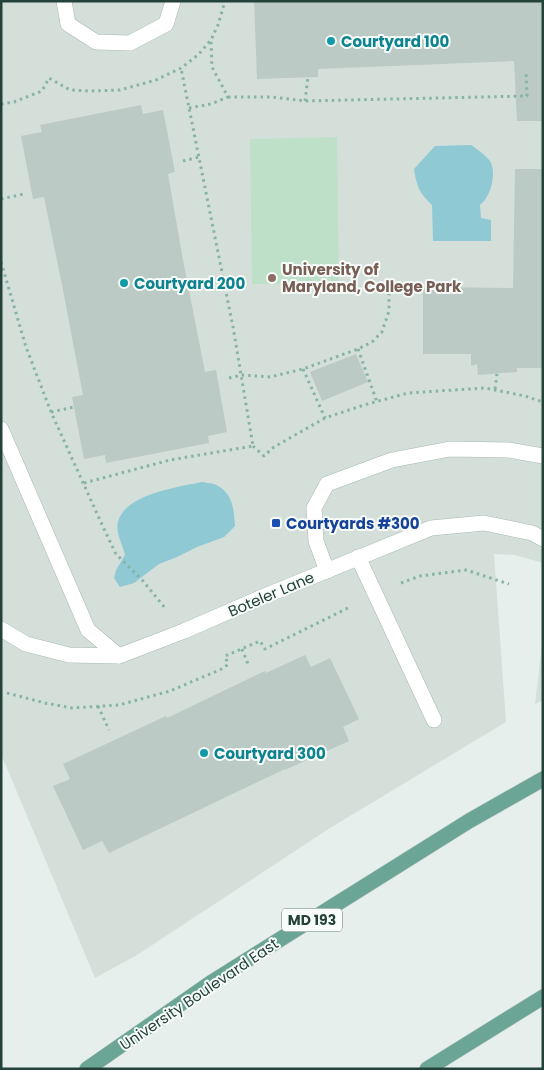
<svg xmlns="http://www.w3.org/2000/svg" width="544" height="1070" viewBox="0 0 544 1070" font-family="Poppins,sans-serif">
<rect width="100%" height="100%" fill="#e6efeb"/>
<g fill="#d4dfda">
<polygon points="1,1 543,1 543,563 515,555 494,554 506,722 330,828 137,955 95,978 1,754"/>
<polygon points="543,638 543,700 535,704"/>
</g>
<polygon fill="#bfe0c8" points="337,137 339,283 252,284 250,139"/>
<g fill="#8ec9d4">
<path d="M471,145C477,149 485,155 490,161C497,172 491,197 480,205L481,218L491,220V241H433L432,205C419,192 417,187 414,169L435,146Z"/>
<path d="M202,482C207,483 214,483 218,486C233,494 234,511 235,526L224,537L197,547L177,557L159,564L134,583L120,587L114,578L116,570L125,555C123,546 115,531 118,522C125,494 178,487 202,482Z"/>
</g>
<g fill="#bbcac4">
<polygon points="254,1 543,1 543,121 517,121 514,61 318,69 318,77 257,79"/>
<polygon points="141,105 143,114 163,110 175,172 168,174 183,260 205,372 216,370 227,432 208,436 209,443 106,463 105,455 84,459 72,397 83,395 62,285 44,197 33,199 21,136 42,132 40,125"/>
<polygon points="515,169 543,169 543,368 517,368 517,372 478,375 477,364 471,366 471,354 423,354 423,287 513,288"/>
<polygon points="356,354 368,382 322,401 310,372"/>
<polygon points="305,655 311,667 330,658 359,719 343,727 349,741 285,770 285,769 109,853 102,841 83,850 53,786 70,779 63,764 166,716 167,718 265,671 266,673"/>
</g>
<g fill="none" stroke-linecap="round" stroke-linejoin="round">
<g stroke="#a8b8b2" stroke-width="16">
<g id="minor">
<polyline points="64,1 68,24 96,42 130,43 166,24 173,1"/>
<polyline points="1,429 88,630 119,656"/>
<polyline points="358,557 434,720"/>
<polyline points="327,571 316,541 314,508 327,484 392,460 450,449 508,450 543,456"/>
<polyline points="1,629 26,644 69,655 119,656 184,631 260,598 431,528 484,523 532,533 543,539"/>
</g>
</g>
<g stroke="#c2cac8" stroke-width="16">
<g id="major">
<polyline points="87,1069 212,982 469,821 543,779"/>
<polyline points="427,1069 543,997"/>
</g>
</g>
<g stroke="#86b3a5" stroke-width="3" stroke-dasharray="2.5 4" stroke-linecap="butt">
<polyline points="228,97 272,97 305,101 527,96 526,72"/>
<polyline points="305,101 308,77"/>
<polyline points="1,104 14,102 42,91 49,78 70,90 90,91 120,90 156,80 181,68 198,55 211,40 218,25 225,1"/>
<polyline points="189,108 211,104 228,97 212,67 211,41"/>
<polyline points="183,161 199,157"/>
<polyline points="1,199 24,194"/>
<polyline points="1,262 26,347 51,412 104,529 116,554 143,581 165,608"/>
<polyline points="358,349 377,402"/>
<polyline points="303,369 325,418"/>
<polyline points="229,378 242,375 270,377 303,369 358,349 372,342 382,332 389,311 389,282"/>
<polyline points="495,389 497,374"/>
<polyline points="51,412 74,407"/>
<polyline points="253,446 264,456 274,447 325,418 364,405 408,393 485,388 525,396 543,402"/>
<polyline points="84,483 170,460 253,446 233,327 181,68"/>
<polyline points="401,583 420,576 466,570 509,584"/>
<polyline points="242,649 248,664"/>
<polyline points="7,693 45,703 72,708 119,705 170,691 224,668 228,664 225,656 260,641 265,649 350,607"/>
<polyline points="98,706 109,730"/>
</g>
<use href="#minor" stroke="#fff" stroke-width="15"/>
<use href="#major" stroke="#6aa596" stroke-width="15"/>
</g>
<g fill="#0f9aa8" stroke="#f7fbf9" stroke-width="2">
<circle cx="331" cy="41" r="5"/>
<circle cx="124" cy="283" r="5"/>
<circle cx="204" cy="753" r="5"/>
</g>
<circle fill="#8d6e63" stroke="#f7fbf9" stroke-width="2" cx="272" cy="278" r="5"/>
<rect fill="#1a4fb4" stroke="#f7fbf9" stroke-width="2" x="271" y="518" width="10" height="10" rx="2.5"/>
<g text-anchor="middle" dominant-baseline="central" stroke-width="4" stroke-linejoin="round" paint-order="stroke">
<rect fill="#f7fbf9" stroke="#637a73" stroke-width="1" x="282" y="908.5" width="60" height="23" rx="4"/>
<g font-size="14" font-weight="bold" fill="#24423a">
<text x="312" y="920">MD 193</text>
</g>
<g font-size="15" font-weight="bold" fill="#0d838f" stroke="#f7fbf9" text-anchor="start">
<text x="341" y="41">Courtyard 100</text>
<text x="134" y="283">Courtyard 200</text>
<text x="214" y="753">Courtyard 300</text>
</g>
<g font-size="15" font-weight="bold" fill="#785e54" stroke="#f7fbf9" text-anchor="start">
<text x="282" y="269">University of<tspan x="282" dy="17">Maryland, College Park</tspan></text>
</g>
<g font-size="15" font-weight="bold" fill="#164399" stroke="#f7fbf9" text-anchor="start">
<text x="286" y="523">Courtyards #300</text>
</g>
<g font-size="15" fill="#24423a" stroke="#f7fbf9">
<text transform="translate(271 594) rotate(-23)">Boteler Lane</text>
<text transform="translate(199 994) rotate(-34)">University Boulevard East</text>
</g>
</g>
<rect width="544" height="1070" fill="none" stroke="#24423a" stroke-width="5"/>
</svg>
